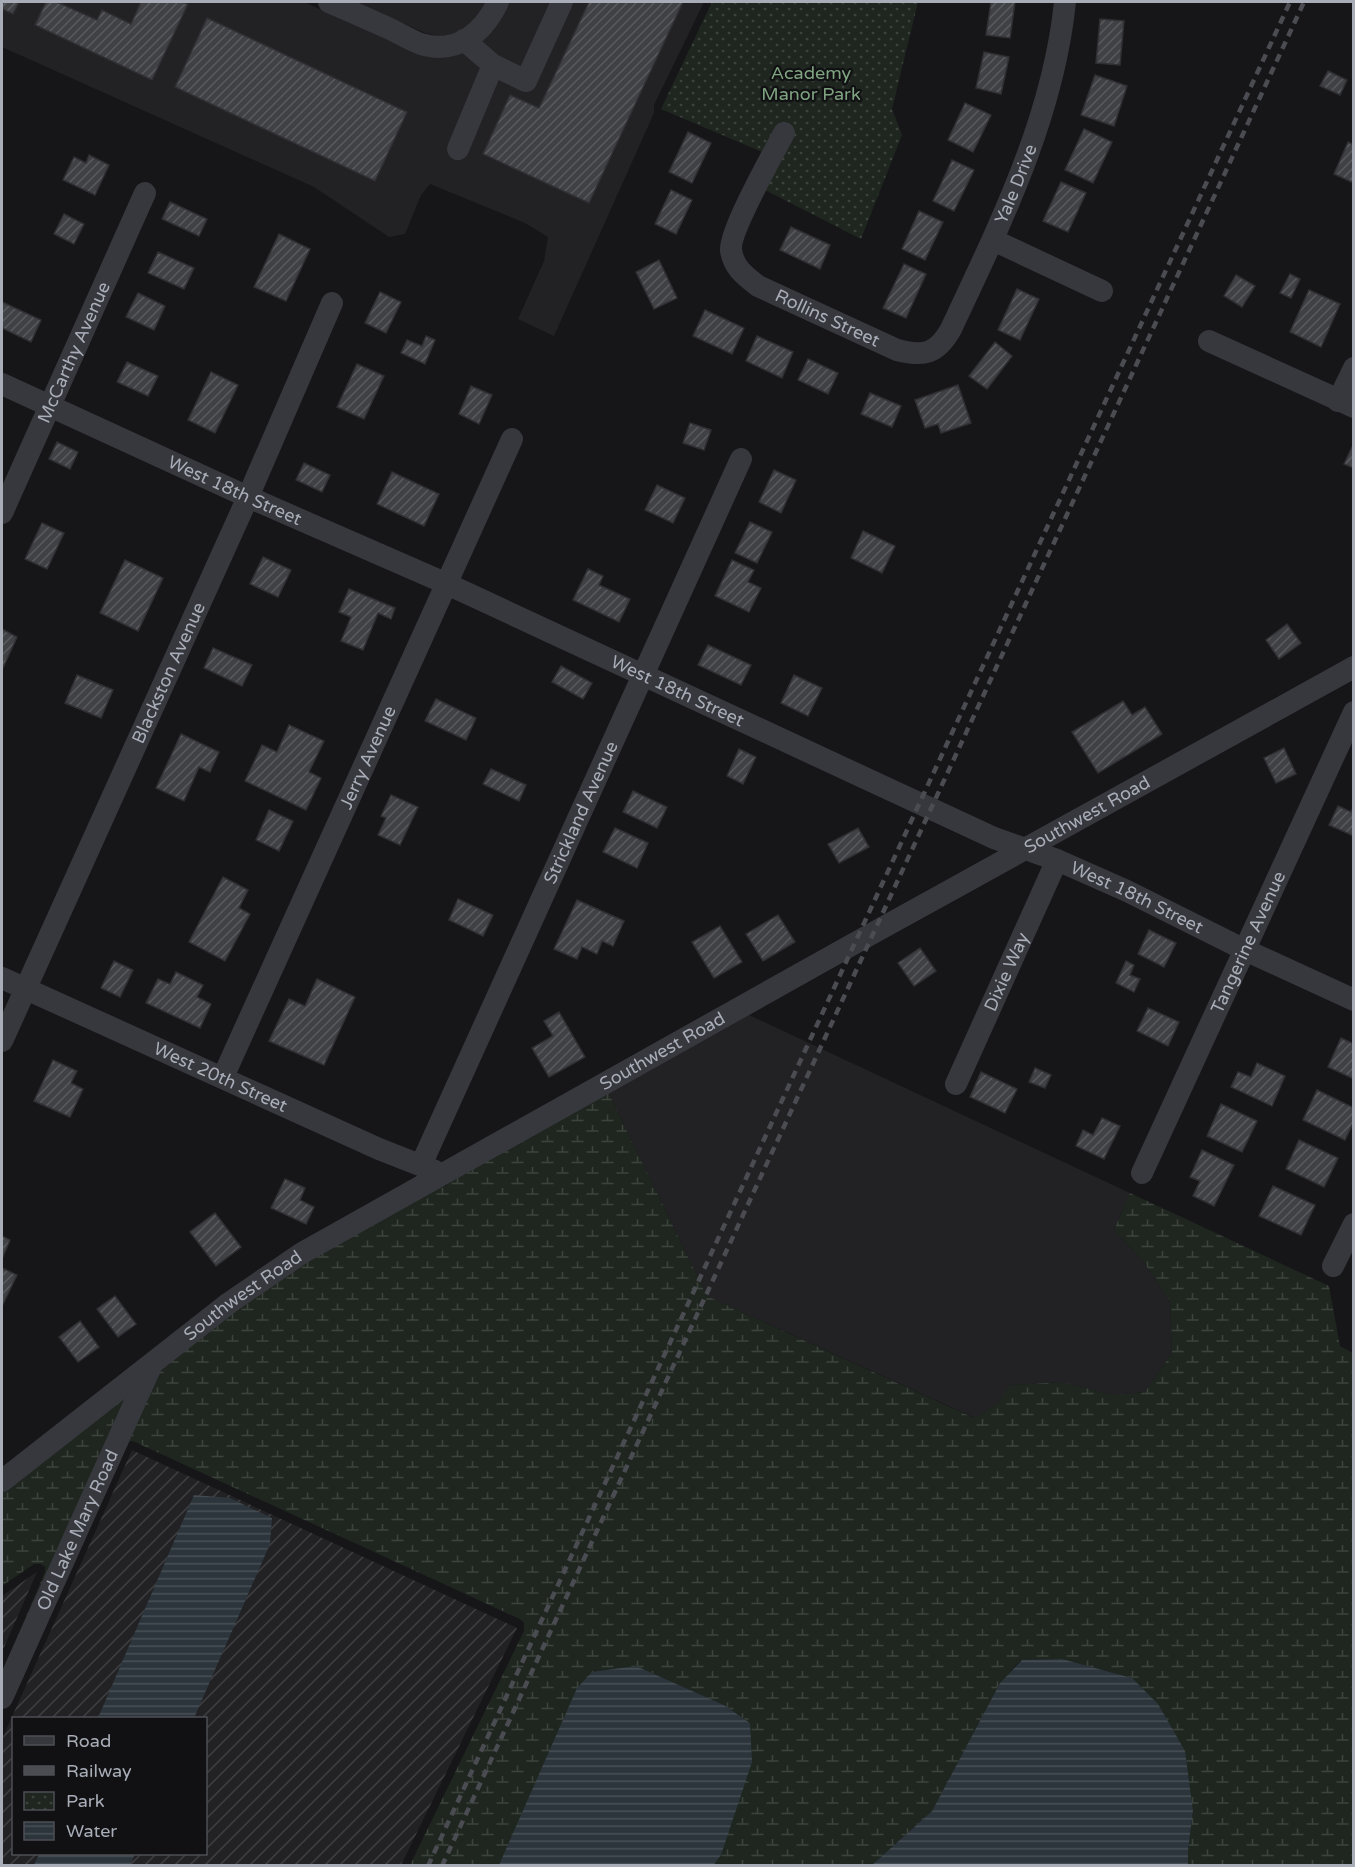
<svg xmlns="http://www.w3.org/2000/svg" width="1355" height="1867" viewBox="0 0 1355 1867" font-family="'Varela Round',sans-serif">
<defs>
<pattern id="industrial-furrows" width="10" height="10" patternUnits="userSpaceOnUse" patternTransform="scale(1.5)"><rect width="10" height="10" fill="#222225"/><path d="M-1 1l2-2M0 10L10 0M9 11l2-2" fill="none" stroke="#3f3f43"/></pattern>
<pattern id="wetland-marsh" width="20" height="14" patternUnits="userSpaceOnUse" patternTransform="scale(1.5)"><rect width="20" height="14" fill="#1e261f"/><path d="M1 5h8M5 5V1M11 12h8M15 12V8" fill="none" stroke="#3c433d"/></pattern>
<pattern id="park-dots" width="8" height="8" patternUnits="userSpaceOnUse" patternTransform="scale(1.5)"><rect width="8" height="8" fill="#1e261f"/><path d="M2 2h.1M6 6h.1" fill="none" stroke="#3c433d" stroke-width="1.8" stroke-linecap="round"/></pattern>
<pattern id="water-rules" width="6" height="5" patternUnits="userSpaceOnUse" patternTransform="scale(1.5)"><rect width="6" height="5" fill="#2c353c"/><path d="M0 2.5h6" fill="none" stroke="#485056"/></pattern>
<pattern id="building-hatch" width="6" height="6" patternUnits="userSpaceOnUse" patternTransform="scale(1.5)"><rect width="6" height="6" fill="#404145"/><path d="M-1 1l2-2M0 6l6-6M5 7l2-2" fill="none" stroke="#595a5e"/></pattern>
</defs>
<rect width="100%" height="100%" fill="#161618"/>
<g fill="#222225">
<polygon points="2,2 304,2 417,53 441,57 508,2 704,2 654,105 654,113 554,336 518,319 544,261 548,237 525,223 430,184 421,195 405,234 389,237 314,187 2,47"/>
<polygon points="355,2 488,2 473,24 458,33 443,37 425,33"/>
<polygon points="747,1014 1130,1193 1114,1230 1143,1261 1170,1302 1172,1353 1145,1392 1114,1395 1061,1382 1011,1385 997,1404 975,1418 707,1296 608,1092"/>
</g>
<g fill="url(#industrial-furrows)" fill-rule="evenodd">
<path d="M132,1450L517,1628L401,1865L2,1866V1739ZM14,1718H206V1854H14Z"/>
<polygon points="37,1572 2,1652 2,1596"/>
</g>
<g fill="url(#wetland-marsh)">
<polygon points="608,1092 707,1296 974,1418 997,1404 1010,1385 1061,1382 1114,1395 1145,1392 1172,1353 1170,1302 1143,1261 1114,1230 1130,1193 1329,1286 1340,1346 1353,1353 1353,1865 1188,1865 1188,1851 1193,1811 1132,1678 1062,1659 1021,1660 1000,1683 932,1811 872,1865 713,1865 721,1855 750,1723 724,1705 636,1666 525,1809 499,1865 410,1865 524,1631 524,1623 520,1619 135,1442 130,1441 126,1443 160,1368 246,1303 306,1262 441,1185 446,1186 449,1181"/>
<polygon points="129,1392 2,1676 2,1672 45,1572 45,1567 41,1564 34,1564 2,1586 2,1493"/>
</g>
<polygon fill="url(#park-dots)" points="712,2 918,2 892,109 902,135 861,239 763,189 779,159 661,109"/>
<g fill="url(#water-rules)">
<polygon points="194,1495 230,1498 272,1518 270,1544 194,1718 98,1718"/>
<polygon points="1062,1659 1132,1678 1158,1704 1185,1751 1193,1811 1188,1851 1188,1865 872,1865 932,1811 1000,1683 1022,1660"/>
<polygon points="636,1666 724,1705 750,1723 752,1762 721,1855 713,1866 499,1865 577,1688 592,1672"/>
<polygon points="39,1854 135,1854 130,1865 34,1865"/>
</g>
<g fill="url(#building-hatch)" stroke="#303034" stroke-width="1.5">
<polygon points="2,2 19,2 13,14 2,9"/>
<polygon points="46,2 57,2 97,20 102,10 131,24 141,2 182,2 188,4 152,80 35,25"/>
<polygon points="589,2 683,2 589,203 483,154 510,95 539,108"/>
<polygon points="991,2 1015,2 1010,38 986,35"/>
<polygon points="207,18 407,112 375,181 175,87"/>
<polygon points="1100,19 1124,21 1120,65 1096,63"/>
<polygon points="984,52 1009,57 1001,94 976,88"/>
<polygon points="1328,71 1347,80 1340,95 1320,86"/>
<polygon points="1095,75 1127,86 1114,126 1081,115"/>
<polygon points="965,103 991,115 973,152 948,140"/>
<polygon points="1084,129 1112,142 1093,183 1065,170"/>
<polygon points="688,132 711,143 692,183 669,172"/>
<polygon points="1348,142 1354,145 1354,183 1334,174"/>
<polygon points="89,155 109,165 95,195 63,180 74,157 86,163"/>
<polygon points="952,160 974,170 954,211 933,201"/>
<polygon points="1061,182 1086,193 1068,232 1043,221"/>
<polygon points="671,190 692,200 676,234 655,224"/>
<polygon points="170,202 207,219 199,236 162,219"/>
<polygon points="919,211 943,222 925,260 902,249"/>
<polygon points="64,214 84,224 74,244 54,234"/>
<polygon points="791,227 830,245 820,269 780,250"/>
<polygon points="279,234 310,249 286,301 254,287"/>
<polygon points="158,252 194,268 184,289 148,273"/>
<polygon points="659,260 677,298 654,309 636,272"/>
<polygon points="904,264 926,274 906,318 883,308"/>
<polygon points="1290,274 1300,279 1291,298 1280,293"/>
<polygon points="1236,275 1255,286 1242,307 1224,296"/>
<polygon points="1017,289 1039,299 1020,340 998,330"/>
<polygon points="1309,290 1340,304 1321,347 1290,332"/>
<polygon points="380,292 401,302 386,333 365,323"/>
<polygon points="138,293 165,306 154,330 126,317"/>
<polygon points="2,302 41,320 31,342 2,328"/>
<polygon points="705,310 744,328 732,354 693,336"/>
<polygon points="426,336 435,340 425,364 401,353 407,340 422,346"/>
<polygon points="757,336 793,352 782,378 746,361"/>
<polygon points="995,342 1012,356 987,389 969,376"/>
<polygon points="808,359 838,373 828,394 798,380"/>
<polygon points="127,362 158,376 148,396 117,382"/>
<polygon points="357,364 384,376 364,419 337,407"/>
<polygon points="211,372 238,385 215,433 188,420"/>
<polygon points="958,385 971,423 941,433 938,424 925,428 915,400"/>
<polygon points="471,386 492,395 479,424 459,414"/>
<polygon points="870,393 901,406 892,427 861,414"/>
<polygon points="690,423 711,430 704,450 683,443"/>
<polygon points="57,442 78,452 70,469 49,459"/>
<polygon points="1354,443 1354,468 1344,464"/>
<polygon points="304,463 330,475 322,492 296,480"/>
<polygon points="774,470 796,480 781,513 759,502"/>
<polygon points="392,472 439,494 424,526 377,504"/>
<polygon points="657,485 685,498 673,523 645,510"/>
<polygon points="750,522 772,532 757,563 735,553"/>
<polygon points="42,523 64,533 47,569 25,559"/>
<polygon points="863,531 895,546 882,573 851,558"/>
<polygon points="263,557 291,570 278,597 250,584"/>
<polygon points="125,560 163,578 138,631 100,613"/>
<polygon points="732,560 754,570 748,582 761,588 749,612 715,596"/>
<polygon points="588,569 603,576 599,585 630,599 619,622 573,600"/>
<polygon points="349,589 395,608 391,619 378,613 363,650 341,641 351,617 339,612"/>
<polygon points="1287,624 1301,643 1279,659 1266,640"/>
<polygon points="2,629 17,637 2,670"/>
<polygon points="708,645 751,665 741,685 698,665"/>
<polygon points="213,648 252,665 242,686 204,668"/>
<polygon points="561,666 592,683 583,699 552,682"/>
<polygon points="77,675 113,690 101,718 65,703"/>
<polygon points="794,675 822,688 808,716 781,703"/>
<polygon points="436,699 476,718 466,740 425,721"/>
<polygon points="1123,701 1132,715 1145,707 1162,734 1098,773 1072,732"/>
<polygon points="289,725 324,741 309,772 321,778 306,810 245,781 262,745 277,752"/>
<polygon points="181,734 219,752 210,772 199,767 184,801 156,788"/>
<polygon points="1284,748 1296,774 1276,783 1264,758"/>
<polygon points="739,749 756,757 743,784 727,776"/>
<polygon points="491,769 526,785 519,801 483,784"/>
<polygon points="633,791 667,807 657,828 623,812"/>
<polygon points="391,795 418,807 400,845 378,835 386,818 381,816"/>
<polygon points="1338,806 1351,812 1354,806 1354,836 1329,825"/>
<polygon points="269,810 293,821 279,851 256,840"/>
<polygon points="615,828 648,843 637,868 603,852"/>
<polygon points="858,828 869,847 839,863 828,844"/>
<polygon points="223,877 248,890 239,908 250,914 225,961 189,942"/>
<polygon points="458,899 493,915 483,936 449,920"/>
<polygon points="577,900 624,921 613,946 602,941 597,954 582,947 577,959 554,949"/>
<polygon points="778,915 795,942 763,961 746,934"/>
<polygon points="720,926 742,962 714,978 692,942"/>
<polygon points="1149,930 1176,943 1164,967 1138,954"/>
<polygon points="920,948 936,971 914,986 898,963"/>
<polygon points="114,961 133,970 120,997 101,988"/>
<polygon points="1126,961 1134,965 1130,975 1140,979 1134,992 1116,983"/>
<polygon points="176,972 203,985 197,997 211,1004 200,1028 146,1003 158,979 170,984"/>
<polygon points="317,979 355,997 324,1065 269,1041 289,999 305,1006"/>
<polygon points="1148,1008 1179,1022 1168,1046 1137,1031"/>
<polygon points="559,1012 585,1057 549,1077 532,1048 553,1036 544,1021"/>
<polygon points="1341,1038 1354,1044 1354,1079 1328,1067"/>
<polygon points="53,1060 77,1071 71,1083 83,1089 70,1117 34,1101"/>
<polygon points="1257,1063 1285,1076 1272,1106 1231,1087 1238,1072 1251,1077"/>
<polygon points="1035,1068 1051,1075 1045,1088 1029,1082"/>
<polygon points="981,1072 1017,1089 1005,1113 970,1097"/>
<polygon points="1317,1090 1354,1108 1354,1121 1345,1140 1303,1120"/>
<polygon points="1221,1104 1257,1121 1242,1152 1207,1136"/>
<polygon points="1102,1118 1120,1126 1104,1159 1076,1146 1083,1130 1093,1135"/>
<polygon points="1299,1140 1338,1158 1324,1187 1286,1169"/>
<polygon points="1202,1150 1234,1165 1214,1206 1193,1196 1200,1181 1190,1177"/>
<polygon points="285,1179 305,1188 300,1200 314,1207 306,1224 271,1208"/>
<polygon points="1273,1186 1315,1205 1301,1235 1259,1216"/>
<polygon points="215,1213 241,1247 216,1266 190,1232"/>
<polygon points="2,1236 10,1240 2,1259"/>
<polygon points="2,1268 17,1275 3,1304 2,1303"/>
<polygon points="115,1296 136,1324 118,1337 97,1309"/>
<polygon points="80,1321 99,1347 78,1362 59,1337"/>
</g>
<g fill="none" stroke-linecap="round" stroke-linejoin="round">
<g stroke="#37383d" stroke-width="22">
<path d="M329,2C348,10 368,19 388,28C399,33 410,40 421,44C457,55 483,33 498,2"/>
<polyline points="464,40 493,65 526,81 562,2"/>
<path id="s1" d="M784,133C773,154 729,232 731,250C733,267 745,276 758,286L897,350C924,357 937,354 951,329C1000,224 1053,119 1065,2"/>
<polyline points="458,149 493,65"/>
<polyline points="993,240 1102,291"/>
<polyline points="1209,341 1354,407"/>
<path id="s2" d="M2,384L248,497L445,583L994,838L1057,860L1127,891L1245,950L1354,1000"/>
<polyline points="1338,401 1354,368"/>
<path id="s3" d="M2,513L145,193"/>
<path id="s4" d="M2,978L379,1149L435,1171"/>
<path id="s5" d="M2,1041L248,497L332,303"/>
<path id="s6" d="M223,1077L512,439"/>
<path id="s7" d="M956,1084L1057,860"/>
<path id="s8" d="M421,1165L741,459"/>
<path id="s9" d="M1142,1173L1354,712"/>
<polyline points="1333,1266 1354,1224"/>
<path id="s10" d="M2,1481L229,1303L302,1253L873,933L1354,667"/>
<path id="s11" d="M2,1698L152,1364"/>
</g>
<g stroke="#4a4c52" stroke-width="4.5" stroke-dasharray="8 6" stroke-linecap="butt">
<polyline points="428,1866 1290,2"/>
<polyline points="442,1866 1304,2"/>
</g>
</g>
<g text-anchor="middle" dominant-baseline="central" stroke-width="4.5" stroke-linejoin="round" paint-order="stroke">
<g font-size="18" fill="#7fa381" stroke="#111113">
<text x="811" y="73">Academy<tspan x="811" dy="21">Manor Park</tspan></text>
</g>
<g font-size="18" fill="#a8adb8" stroke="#111113">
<text stroke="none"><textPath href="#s1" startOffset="552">Yale Drive</textPath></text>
<text stroke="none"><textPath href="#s1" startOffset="252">Rollins Street</textPath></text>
<text stroke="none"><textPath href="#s3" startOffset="176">McCarthy Avenue</textPath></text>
<text stroke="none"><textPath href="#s2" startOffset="256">West 18th Street</textPath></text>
<text stroke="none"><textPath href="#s5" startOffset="404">Blackston Avenue</textPath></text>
<text stroke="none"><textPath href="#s2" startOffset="742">West 18th Street</textPath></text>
<text stroke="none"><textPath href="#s6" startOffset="351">Jerry Avenue</textPath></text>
<text stroke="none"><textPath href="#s8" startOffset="387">Strickland Avenue</textPath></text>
<text stroke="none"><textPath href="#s10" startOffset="1276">Southwest Road</textPath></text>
<text stroke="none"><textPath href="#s2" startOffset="1246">West 18th Street</textPath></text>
<text stroke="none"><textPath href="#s9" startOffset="254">Tangerine Avenue</textPath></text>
<text stroke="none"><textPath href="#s7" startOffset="123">Dixie Way</textPath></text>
<text stroke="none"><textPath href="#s10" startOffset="790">Southwest Road</textPath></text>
<text stroke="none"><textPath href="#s4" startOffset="240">West 20th Street</textPath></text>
<text stroke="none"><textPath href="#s10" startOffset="304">Southwest Road</textPath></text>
<text stroke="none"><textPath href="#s11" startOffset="184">Old Lake Mary Road</textPath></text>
</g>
</g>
<rect width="1355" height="1867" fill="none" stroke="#a8adb8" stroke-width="6"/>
<rect x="12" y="1717" width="195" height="138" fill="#111113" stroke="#4d4f55" stroke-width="1.5"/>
<rect x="24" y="1736" width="30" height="9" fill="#37383d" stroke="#4d4f55" stroke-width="1.5"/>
<text x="66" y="1747" font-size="18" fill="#a8adb8">Road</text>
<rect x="24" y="1766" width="30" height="9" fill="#4a4c52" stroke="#4d4f55" stroke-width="1.5"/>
<text x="66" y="1777" font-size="18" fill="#a8adb8">Railway</text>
<rect x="24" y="1792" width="30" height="18" fill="url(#park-dots)" stroke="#4d4f55" stroke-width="1.5"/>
<text x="66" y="1807" font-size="18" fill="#a8adb8">Park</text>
<rect x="24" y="1822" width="30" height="18" fill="url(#water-rules)" stroke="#4d4f55" stroke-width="1.5"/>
<text x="66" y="1837" font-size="18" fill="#a8adb8">Water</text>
</svg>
